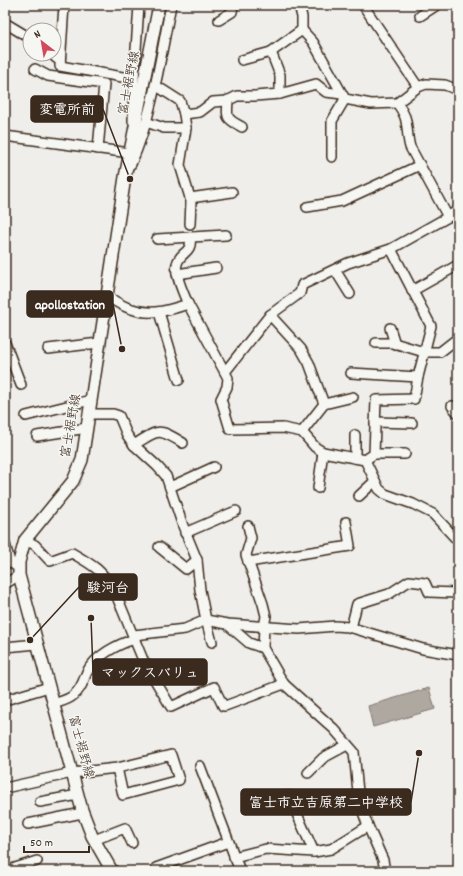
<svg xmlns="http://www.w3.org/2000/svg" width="463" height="876" viewBox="0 0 463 876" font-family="Dekko,'Klee One',sans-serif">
<rect width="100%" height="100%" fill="#efeeea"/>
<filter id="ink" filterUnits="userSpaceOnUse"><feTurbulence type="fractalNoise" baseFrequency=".025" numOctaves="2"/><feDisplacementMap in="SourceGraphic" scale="8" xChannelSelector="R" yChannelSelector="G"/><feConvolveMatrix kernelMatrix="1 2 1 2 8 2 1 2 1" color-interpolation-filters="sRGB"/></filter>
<g filter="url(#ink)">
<polygon fill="#afa8a1" stroke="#81766d" points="429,688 435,709 373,727 368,706"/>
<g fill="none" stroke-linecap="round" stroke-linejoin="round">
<g stroke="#3b2a1e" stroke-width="12">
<g id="minor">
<polyline points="64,5 60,66 134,79"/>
<polyline points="299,5 302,17 302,30 313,42 345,99 371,104 397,103 418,87 426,84 445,85 458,90"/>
<polyline points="363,5 418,87"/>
<polyline points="420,16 437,5"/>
<polyline points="219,20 232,12 233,5"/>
<polyline points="5,23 30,38"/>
<polyline points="51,54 60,61"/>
<polyline points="242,60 271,52"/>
<polyline points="35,69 48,76 104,84 98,149"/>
<polyline points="155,85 180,101 184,114"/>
<polyline points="280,94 316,84 326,92 342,94"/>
<path d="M228,100C227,118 225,118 242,127"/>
<path d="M397,103C400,107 403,112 405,117C408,127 407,137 410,147L448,217"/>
<polyline points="133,121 134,79 139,5"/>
<polyline points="146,122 164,128 186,128 184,114 200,112 213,102 227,101 237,96 255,96 280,94 280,75 271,52 302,30"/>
<polyline points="186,128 180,165 191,201 190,224"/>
<polyline points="5,136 130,153"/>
<polyline points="332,157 332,121 345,99"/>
<path d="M131,164C153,114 160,59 171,5"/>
<polyline points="190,198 232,192"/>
<polyline points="307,207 342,201 420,165"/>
<polyline points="157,239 226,235"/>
<polyline points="335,270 350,294"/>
<polyline points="177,274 216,268"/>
<polyline points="412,291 458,265"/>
<path d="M106,296C114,300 123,307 132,309C151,316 170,310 188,304L228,378L227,387L221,399L230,429L283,428L302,432L315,447L323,452L365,460L379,489L385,494L413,504L433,514L458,541"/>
<path d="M188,304C184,295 174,273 177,264C180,251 193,254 190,237"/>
<polyline points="159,312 179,380"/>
<polyline points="270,315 301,349 309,363 324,404"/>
<polyline points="390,328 395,344"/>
<polyline points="5,343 21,385"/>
<polyline points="376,343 394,343 424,352 440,352 458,338"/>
<polyline points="48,349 99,343"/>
<polyline points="225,372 270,315 300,293 302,285 348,263 391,249 448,217 458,210"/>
<polyline points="351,373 418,377"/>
<polyline points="452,406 458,413"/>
<polyline points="89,414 113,414 119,416 127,435 134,445 157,466 166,476 183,526 197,560 200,590 206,620 227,624 299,629 335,626 349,627 423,649 458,655"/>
<polyline points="26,416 91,400"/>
<polyline points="375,422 412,423"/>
<polyline points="302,432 324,404 353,397"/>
<polyline points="37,436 87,428"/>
<path d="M134,445C159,429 158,428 183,443"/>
<polyline points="374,454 405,454"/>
<polyline points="355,458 355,435"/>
<polyline points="365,460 374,454 376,400 414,399 418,377 431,326 391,249"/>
<polyline points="170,487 214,467"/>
<polyline points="318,488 323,452"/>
<polyline points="359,496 375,481"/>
<polyline points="248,526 251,538 246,555 263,604 266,616 264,627 263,648 284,684 334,729 354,752 358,792 360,804 368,826 383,860 385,871"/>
<polyline points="185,533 236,511"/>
<path d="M25,540L35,545L50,561L72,553C93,565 102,570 115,592L143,660L171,707L214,687L223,706H225L284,684"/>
<polyline points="5,544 10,562 19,568"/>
<polyline points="159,547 186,569 197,560"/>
<polyline points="248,562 350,546 346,522"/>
<polyline points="5,584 19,575"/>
<polyline points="227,624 249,643 263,648"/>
<polyline points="351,628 357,604 389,594 409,581 425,583 429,592 456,593 458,592"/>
<polyline points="134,635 185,629 206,620 212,642"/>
<polyline points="5,647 37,644"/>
<polyline points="5,700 49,687"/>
<path d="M53,704C67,700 76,697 82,684C84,680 85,676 87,672C95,656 118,644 135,639"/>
<polyline points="200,766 240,871"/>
<polyline points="308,773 323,758 347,745"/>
<polyline points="5,788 72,773 117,768 171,755 179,780 123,795 117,768"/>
<polyline points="289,796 314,852"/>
<polyline points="40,802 78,795"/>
<polyline points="28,824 82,813"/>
<polyline points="94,840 125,828 132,843"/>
<polyline points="234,857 266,849 314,852 331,849 368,826"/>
<polyline points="156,868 228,842"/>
<polyline points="12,871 15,868 37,861"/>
</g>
</g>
<g stroke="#3b2a1e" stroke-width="14">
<polyline id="major" points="112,871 92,836 82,810 19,575 19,562 25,540 73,481 82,460 125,177 159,5"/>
</g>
<use href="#minor" stroke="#f6f6f2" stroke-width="9"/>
<use href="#major" stroke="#f6f6f2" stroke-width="11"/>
</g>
</g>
<g text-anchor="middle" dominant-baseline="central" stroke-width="3" stroke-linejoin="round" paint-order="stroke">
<g font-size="13" fill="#3b2a1e" stroke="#f6f6f2">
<text transform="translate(130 83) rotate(-79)">富士裾野線</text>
<text transform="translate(72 426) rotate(-80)">富士裾野線</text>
<text transform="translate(80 747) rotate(75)">富士裾野線</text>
</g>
</g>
<path fill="none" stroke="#3b2a1e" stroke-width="1.5" d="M130 179L103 109M122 349L113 304M30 640L79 587M91 618L93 672M419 753L411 802"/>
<g fill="#3b2a1e" stroke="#f6f6f2" stroke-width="1.5">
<circle cx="130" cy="179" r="4"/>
<circle cx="122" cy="349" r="4"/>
<circle cx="30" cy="640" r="4"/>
<circle cx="91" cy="618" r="4"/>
<circle cx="419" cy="753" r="4"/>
</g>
<g fill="#3b2a1e" stroke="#3b2a1e" stroke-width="1.5">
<rect x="31" y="96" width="72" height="26" rx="4"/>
<rect x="27" y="291" width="86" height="26" rx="4"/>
<rect x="79" y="574" width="58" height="26" rx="4"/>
<rect x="93" y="659" width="114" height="26" rx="4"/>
<rect x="241" y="789" width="170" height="26" rx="4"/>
</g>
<g font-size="14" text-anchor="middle" font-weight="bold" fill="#fff">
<text x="67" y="114">変電所前</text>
<text x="70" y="309">apollostation</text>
<text x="108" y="592">駿河台</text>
<text x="150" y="677">マックスバリュ</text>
<text x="326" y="807">富士市立吉原第二中学校</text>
</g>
<rect width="463" height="876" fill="none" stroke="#f6f6f2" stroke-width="20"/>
<rect x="10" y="10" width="443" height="856" fill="none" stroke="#3b2a1e" stroke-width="1.5" filter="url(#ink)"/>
<g transform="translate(42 42) rotate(329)"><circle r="19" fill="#f6f6f2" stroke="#aba49d"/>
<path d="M0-3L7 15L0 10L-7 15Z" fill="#d1495b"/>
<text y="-6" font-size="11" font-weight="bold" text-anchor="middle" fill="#3b2a1e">N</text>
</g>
<path d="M24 846v6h65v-6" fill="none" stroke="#3b2a1e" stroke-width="2"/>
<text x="30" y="846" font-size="12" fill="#3b2a1e" stroke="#f6f6f2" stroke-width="3" paint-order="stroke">50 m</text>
</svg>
